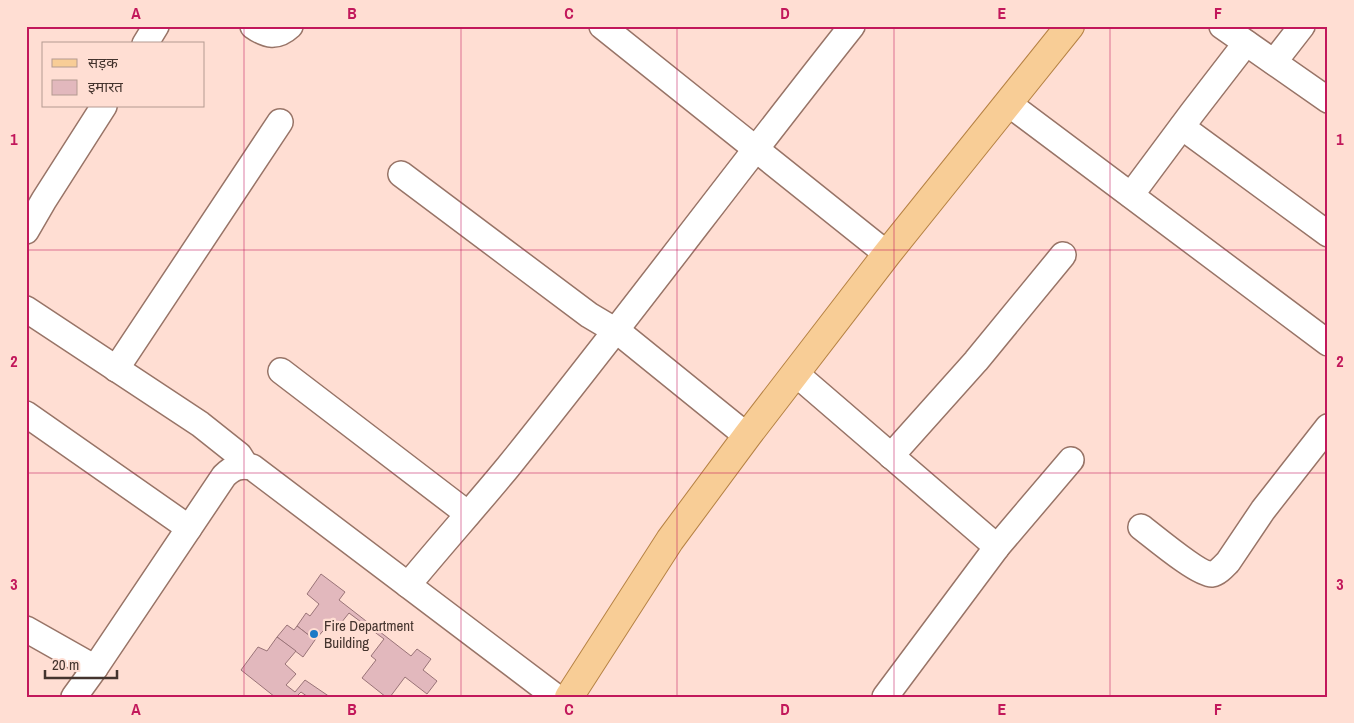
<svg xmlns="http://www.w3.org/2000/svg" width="1354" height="723" viewBox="0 0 1354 723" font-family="'Archivo Narrow','Noto Sans Devanagari',sans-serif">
<rect width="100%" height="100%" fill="#ffded3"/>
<g fill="#e2b8bd" stroke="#997377">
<polygon points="321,574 345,592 339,600 411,656 417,649 431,659 423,670 437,681 427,694 405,677 390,697 386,697 362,678 376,660 371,656 384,639 349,613 337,628 330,623 315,640 297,626 306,613 310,616 319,604 307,594"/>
<polygon points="287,625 294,630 297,626 315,640 303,657 277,637"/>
<polygon points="277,637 296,651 285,664 296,674 286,685 295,692 305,680 330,697 308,697 301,692 296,697 275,697 241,670 258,647 267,651"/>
</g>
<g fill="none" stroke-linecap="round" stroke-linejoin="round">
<g stroke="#987467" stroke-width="28">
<g id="minor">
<path d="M253,26C267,36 277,38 290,26"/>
<polyline points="602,26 887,254"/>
<polyline points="1222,26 1328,100"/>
<polyline points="145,44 156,26"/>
<polyline points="1274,62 1302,26"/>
<polyline points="1009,104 1328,343"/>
<polyline points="1182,127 1328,234"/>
<polyline points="401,174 589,315 621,334 747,436"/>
<polyline points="1131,195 1192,113 1246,43"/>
<polyline points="26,231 44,200 104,106"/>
<polyline points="26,309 200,424 239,455 246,466"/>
<polyline points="116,369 280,122"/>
<polyline points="281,371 468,514"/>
<polyline points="795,373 997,547"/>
<polyline points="26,414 189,528"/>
<polyline points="891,456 976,361 1063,255"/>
<path d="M1141,527C1153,536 1199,575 1212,574C1218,573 1224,566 1228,562L1263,510L1328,427"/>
<path d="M408,585C441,545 475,507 508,467C625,322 736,172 852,26"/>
<polyline points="26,629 95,668"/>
<path d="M74,697L95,668L224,476C233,467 240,465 252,467L556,697"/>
<polyline points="885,697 997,547 1071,460"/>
</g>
</g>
<g stroke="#b68244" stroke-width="30">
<polyline id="major" points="569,697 670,540 747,436 887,254 1070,26"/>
</g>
<use href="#minor" stroke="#fff" stroke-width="25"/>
<use href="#major" stroke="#f8cd96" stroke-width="28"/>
</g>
<path fill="none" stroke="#c2185b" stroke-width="1" stroke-opacity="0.55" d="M244,26V697M461,26V697M677,26V697M894,26V697M1110,26V697M26,250H1328M26,473H1328"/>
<circle fill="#1c7ac6" stroke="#ffded3" stroke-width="2" cx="314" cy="634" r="5"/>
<g text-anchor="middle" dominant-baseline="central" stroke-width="4.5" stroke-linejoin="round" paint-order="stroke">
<g font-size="15" fill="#44342e" stroke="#ffded3" text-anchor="start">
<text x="324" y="625">Fire Department<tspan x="324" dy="17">Building</tspan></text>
</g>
</g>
<rect width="1354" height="723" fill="none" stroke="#ffded3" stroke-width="55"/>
<rect x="42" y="42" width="162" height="65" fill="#ffded3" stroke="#b49a91"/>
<rect x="52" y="59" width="25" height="8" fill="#f8cd96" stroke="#b49a91"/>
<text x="88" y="68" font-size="15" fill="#44342e">सड़क</text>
<rect x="52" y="80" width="25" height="15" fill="#e2b8bd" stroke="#b49a91"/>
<text x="88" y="92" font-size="15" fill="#44342e">इमारत</text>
<path d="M45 670v8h72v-8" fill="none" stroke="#44342e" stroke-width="2.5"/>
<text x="52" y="670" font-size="15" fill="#44342e" stroke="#ffded3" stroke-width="4" paint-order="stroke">20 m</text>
<rect x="28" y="28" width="1298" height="668" fill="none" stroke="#c2185b" stroke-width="2"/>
<g font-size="16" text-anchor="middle" font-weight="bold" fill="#c2185b">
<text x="136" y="19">A</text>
<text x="352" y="19">B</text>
<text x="569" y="19">C</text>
<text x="785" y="19">D</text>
<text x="1002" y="19">E</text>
<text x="1218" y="19">F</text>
<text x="14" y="145">1</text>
<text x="1340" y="145">1</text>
<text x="14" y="367">2</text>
<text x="1340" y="367">2</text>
<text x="14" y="590">3</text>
<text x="1340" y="590">3</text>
<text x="136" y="715">A</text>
<text x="352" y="715">B</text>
<text x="569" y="715">C</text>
<text x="785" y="715">D</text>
<text x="1002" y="715">E</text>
<text x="1218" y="715">F</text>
</g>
</svg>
